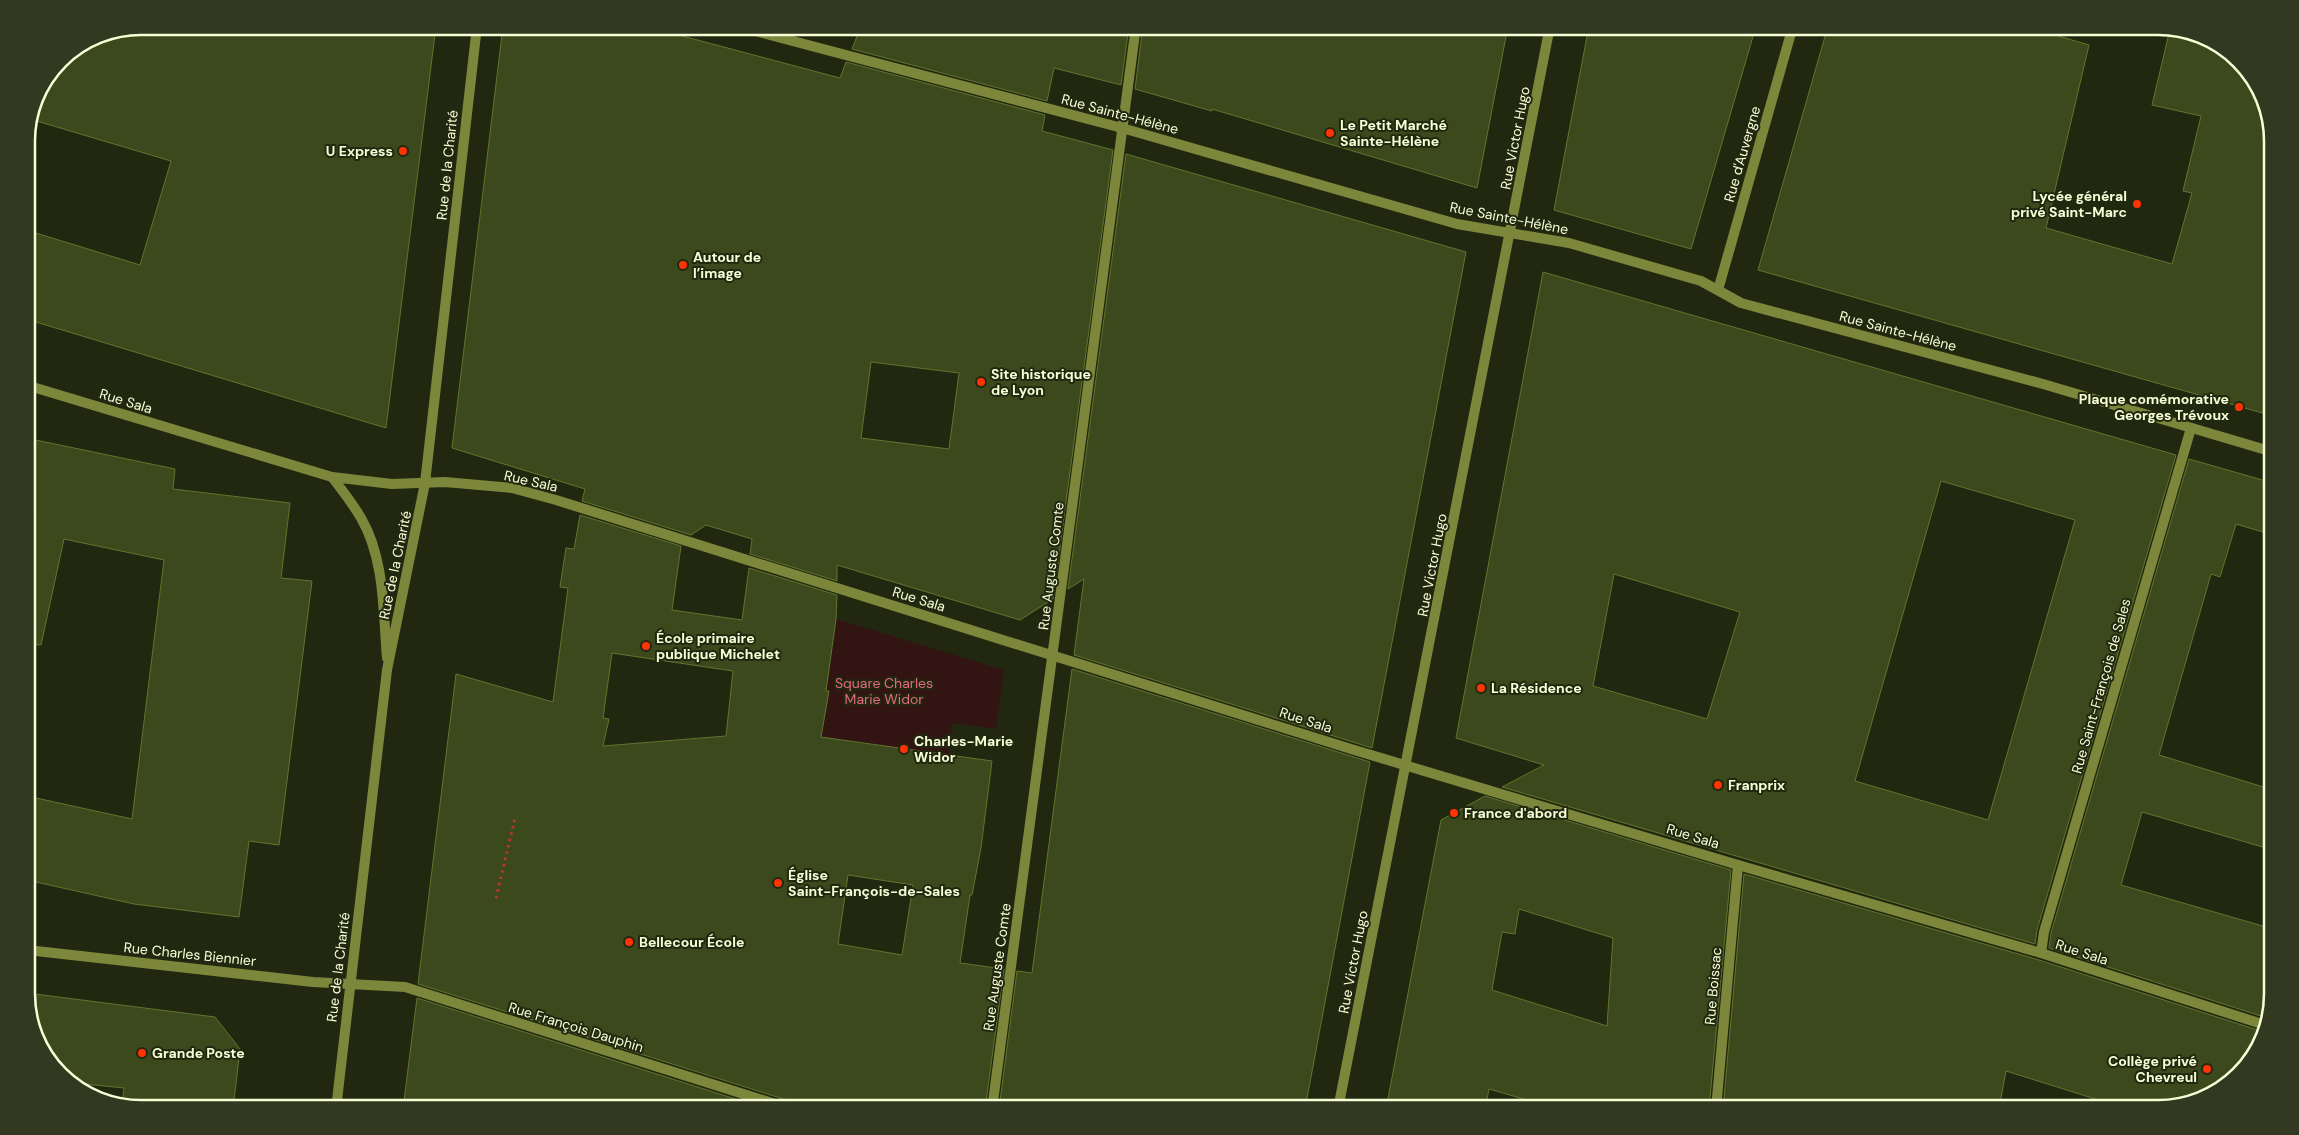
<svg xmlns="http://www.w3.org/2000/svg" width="2299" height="1135" viewBox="0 0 2299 1135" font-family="'DM Sans',sans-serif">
<rect width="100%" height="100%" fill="#222810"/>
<polygon fill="#321413" points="836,619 1004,670 996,729 952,723 949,756 820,737"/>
<g fill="#3c491c" stroke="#61752e" fill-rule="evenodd">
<polygon points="142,26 436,26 386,428 26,319 26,230 140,265 171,161 30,119 35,97 60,60 98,35"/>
<path d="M503,26H645L840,78L846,62L1045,115L1042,131L1113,150L1053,599L1020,620L837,565V581L750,554L752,539L706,525L691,535L582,501L585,489L452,448ZM871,362L959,373L949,449L861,438Z"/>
<polygon points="861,26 1129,26 1121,85 1054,68 1047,101 852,49"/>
<polygon points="1143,26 1508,26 1477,188 1212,109 1212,111 1135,89"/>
<polygon points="1589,26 1756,26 1691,249 1554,210"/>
<polygon points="1828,26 2024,26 2089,45 2046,228 2172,264 2192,193 2183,191 2201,116 2152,105 2170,29 2208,38 2252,76 2273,134 2273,416 1758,270"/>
<polygon points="1126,154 1466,252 1372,748 1074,655 1084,579 1068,589"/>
<path d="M1543,272L2176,455L2037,930L2035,944L1502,787L1544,765L1456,738ZM1941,481L2075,520L1988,820L1855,781ZM1614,574L1740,612L1707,719L1593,686Z"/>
<polygon points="26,438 175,469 173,489 290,503 281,578 312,581 279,845 249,841 239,917 134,904 27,880 27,796 132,819 164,560 64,539 41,645 26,644"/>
<polygon points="2189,459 2273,483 2273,535 2236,524 2220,577 2211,574 2159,755 2273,790 2273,850 2142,812 2121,885 2273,929 2273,994 2267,1018 2049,948 2051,933"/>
<path d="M580,515L681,546L672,610L742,620L749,568L837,595L836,619L826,691H829L821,737L992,761L981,848L972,895H970L960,963L1004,969L985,1109H798L793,1102L418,984L456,674L553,702L568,588L560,587L566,548L574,549ZM612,653L733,671L726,736L603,746L609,719L603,718ZM848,875L913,885L902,955L838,944Z"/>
<polygon points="1072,669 1370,762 1305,1109 999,1109 1017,971 1032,973"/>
<path d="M1485,796L1731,870L1709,1109H1558L1489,1089L1485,1109H1386L1441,820ZM1519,909L1613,938L1607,1026L1492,990L1502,932L1515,934Z"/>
<polygon points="1744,874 2039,960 2264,1032 2261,1044 2221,1089 2158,1109 2103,1109 2105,1102 2006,1071 1999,1109 1723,1109"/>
<polygon points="27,993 215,1017 240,1049 233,1109 142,1109 122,1104 124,1088 75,1083 46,1058 27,1001"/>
<polygon points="417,998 767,1109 403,1109"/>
</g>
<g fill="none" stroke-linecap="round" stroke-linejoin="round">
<polyline stroke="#ba3430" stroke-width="3" stroke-dasharray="2.5 4" stroke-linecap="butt" points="496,898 515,818"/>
<polyline stroke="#7d873b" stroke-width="10" points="1338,1109 1550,26"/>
<g stroke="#7d873b" stroke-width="10">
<polyline points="736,26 1122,128 1457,224 1569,243 1701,281 1741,303 2043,384 2273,452"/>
<polyline points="1718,290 1793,26"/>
<polyline points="26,385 332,477 392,484 445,482 512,488 556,500 1351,749 1738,865 2041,953 2265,1025"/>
<path d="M332,477C342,490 353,504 361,518C385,559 383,612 387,658"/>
<polyline points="27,950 313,982 405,987 791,1109"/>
<polyline points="2041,953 2044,932 2191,428"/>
<polyline points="336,1109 387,670 425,483 477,26"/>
<polyline points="992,1109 1136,26"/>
<polyline points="1716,1109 1738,865"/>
</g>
</g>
<g fill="#ff3303" stroke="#222810" stroke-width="2">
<circle cx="1330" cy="133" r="5"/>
<circle cx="403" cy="151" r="5"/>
<circle cx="2137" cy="204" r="5"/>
<circle cx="683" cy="265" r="5"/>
<circle cx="981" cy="382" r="5"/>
<circle cx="2239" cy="407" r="5"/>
<circle cx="646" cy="646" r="5"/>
<circle cx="1481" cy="688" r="5"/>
<circle cx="904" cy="749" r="5"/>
<circle cx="1718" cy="785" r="5"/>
<circle cx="1454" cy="813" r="5"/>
<circle cx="778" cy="883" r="5"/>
<circle cx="629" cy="942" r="5"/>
<circle cx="142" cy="1053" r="5"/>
<circle cx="2207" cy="1069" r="5"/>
</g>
<g text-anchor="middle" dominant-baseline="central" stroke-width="4" stroke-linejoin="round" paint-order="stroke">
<g font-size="14" fill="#f7ffd7" stroke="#222810">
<text transform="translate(1120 114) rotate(15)">Rue Sainte-Hélène</text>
<text transform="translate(1515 138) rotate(-79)">Rue Victor Hugo</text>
<text transform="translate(1742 154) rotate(-74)">Rue d'Auvergne</text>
<text transform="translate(447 165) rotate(-84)">Rue de la Charité</text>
<text transform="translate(1509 218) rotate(11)">Rue Sainte-Hélène</text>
<text transform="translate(1898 331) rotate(15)">Rue Sainte-Hélène</text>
<text transform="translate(126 401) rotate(17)">Rue Sala</text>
<text transform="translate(531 481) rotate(13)">Rue Sala</text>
<text transform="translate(395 565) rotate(-78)">Rue de la Charité</text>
<text transform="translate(1432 565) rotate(-79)">Rue Victor Hugo</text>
<text transform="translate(1051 566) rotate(-83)">Rue Auguste Comte</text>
<text transform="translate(919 599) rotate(17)">Rue Sala</text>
<text transform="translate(2101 686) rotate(-74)">Rue Saint-François de Sales</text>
<text transform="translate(1306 720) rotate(18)">Rue Sala</text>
<text transform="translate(1693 836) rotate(17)">Rue Sala</text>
<text transform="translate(2082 952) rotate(18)">Rue Sala</text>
<text transform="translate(190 954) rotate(6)">Rue Charles Biennier</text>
<text transform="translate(1353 962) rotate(-79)">Rue Victor Hugo</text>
<text transform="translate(338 967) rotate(-83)">Rue de la Charité</text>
<text transform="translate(997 967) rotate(-82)">Rue Auguste Comte</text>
<text transform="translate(1713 986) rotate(-85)">Rue Boissac</text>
<text transform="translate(576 1027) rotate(17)">Rue François Dauphin</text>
</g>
<g font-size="14" font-weight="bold" fill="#f7ffd7" stroke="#222810" text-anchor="start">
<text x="1340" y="125">Le Petit Marché<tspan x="1340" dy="16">Sainte-Hélène</tspan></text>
<text x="393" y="151" text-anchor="end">U Express</text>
<text x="2127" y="196" text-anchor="end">Lycée général<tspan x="2127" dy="16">privé Saint-Marc</tspan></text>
<text x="693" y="257">Autour de<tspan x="693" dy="16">l’image</tspan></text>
<text x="991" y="374">Site historique<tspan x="991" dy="16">de Lyon</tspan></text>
<text x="2229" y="399" text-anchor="end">Plaque comémorative<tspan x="2229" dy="16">Georges Trévoux</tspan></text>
<text x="656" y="638">École primaire<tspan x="656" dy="16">publique Michelet</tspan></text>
<text x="1491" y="688">La Résidence</text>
<text x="914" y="741">Charles-Marie<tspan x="914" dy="16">Widor</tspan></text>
<text x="1728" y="785">Franprix</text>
<text x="1464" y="813">France d'abord</text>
<text x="788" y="875">Église<tspan x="788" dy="16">Saint-François-de-Sales</tspan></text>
<text x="639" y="942">Bellecour École</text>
<text x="152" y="1053">Grande Poste</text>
<text x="2197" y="1061" text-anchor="end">Collège privé<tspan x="2197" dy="16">Chevreul</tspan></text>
</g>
<g font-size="14" fill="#e2697d" stroke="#222810">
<text x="884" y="683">Square Charles<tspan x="884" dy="16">Marie Widor</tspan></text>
</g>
</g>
<path d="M0 0H2299V1135H0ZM141 35H2158A106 106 0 0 1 2264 141V994A106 106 0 0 1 2158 1100H141A106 106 0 0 1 35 994V141A106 106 0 0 1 141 35Z" fill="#333920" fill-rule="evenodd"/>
<path fill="none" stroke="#f7ffd7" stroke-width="2.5" d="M141 35H2158A106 106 0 0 1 2264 141V994A106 106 0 0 1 2158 1100H141A106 106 0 0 1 35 994V141A106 106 0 0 1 141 35Z"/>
</svg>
